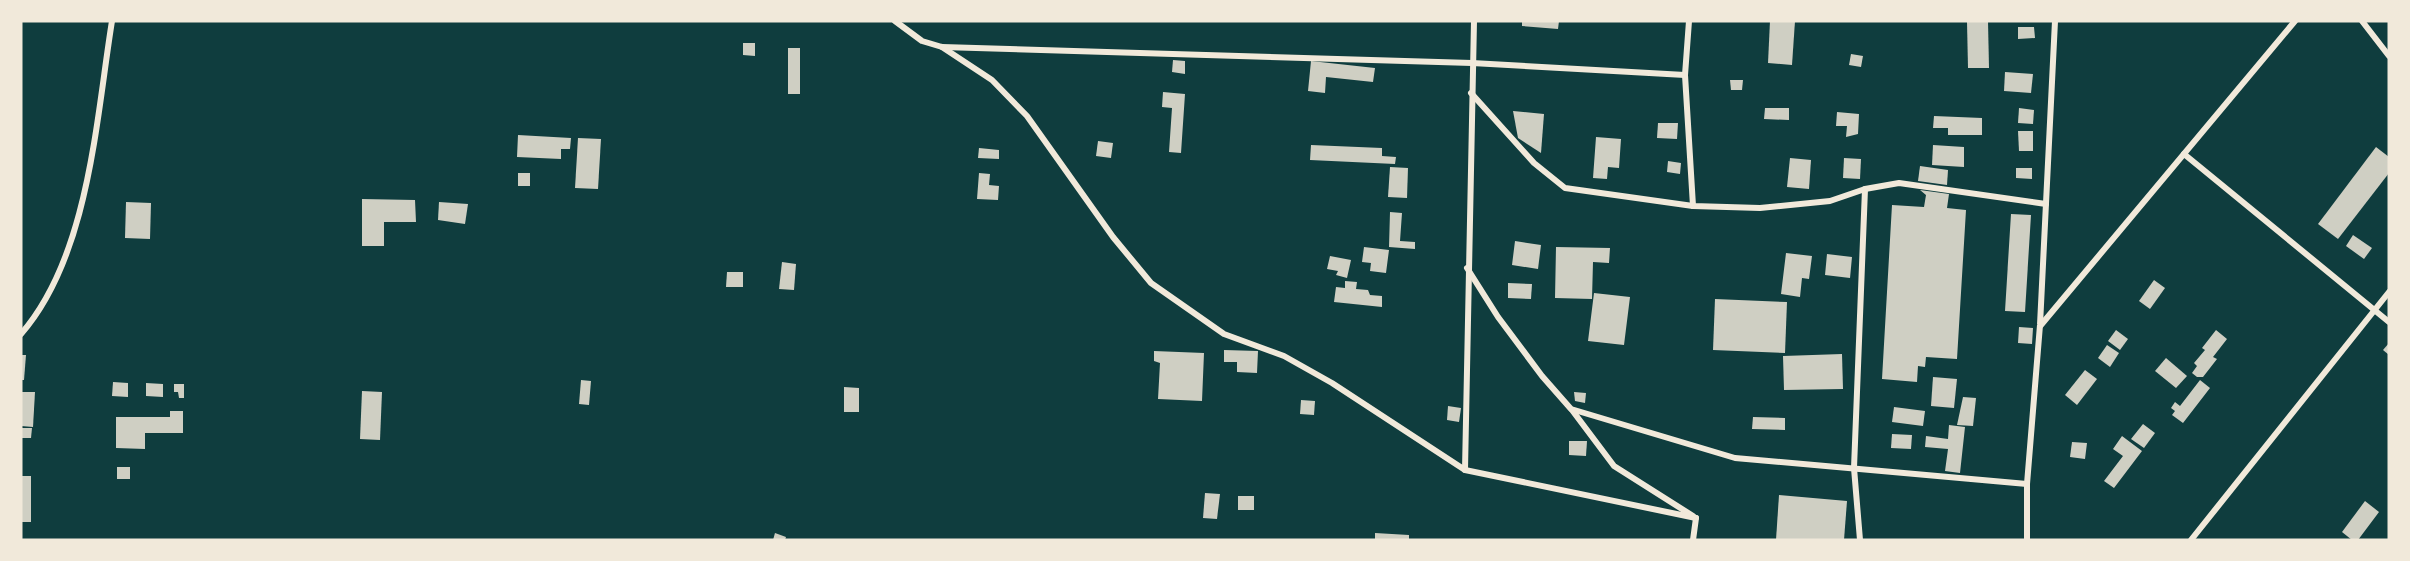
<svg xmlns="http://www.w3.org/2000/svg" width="2410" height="561" viewBox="0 0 2410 561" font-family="Quicksand,sans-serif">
<rect width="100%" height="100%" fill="#0f3d3e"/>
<g fill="#cfcfc3">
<polygon points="1522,21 1559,21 1558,29 1522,26"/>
<polygon points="1770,21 1795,21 1792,65 1768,63"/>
<polygon points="1988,21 1989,68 1968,68 1967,22"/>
<polygon points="2018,27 2034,27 2035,38 2018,39"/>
<polygon points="743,43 755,43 755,56 743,55"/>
<rect x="788" y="48" width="12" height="46"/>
<polygon points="1851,54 1863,56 1861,67 1849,65"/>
<polygon points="1173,60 1185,61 1185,74 1172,72"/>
<polygon points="1311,61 1375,68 1373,82 1326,77 1325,93 1308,91"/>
<polygon points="2005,72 2033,74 2031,93 2004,91"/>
<polygon points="1730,80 1743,80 1742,90 1731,90"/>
<polygon points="1163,92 1185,94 1181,153 1169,152 1172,108 1162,107"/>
<polygon points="1765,108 1789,108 1789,120 1764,119"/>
<polygon points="2019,108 2034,110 2033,124 2018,123"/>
<polygon points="1513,111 1544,114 1541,153 1518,138"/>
<polygon points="1837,112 1859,114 1858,134 1846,137 1847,126 1836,126"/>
<polygon points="1934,116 1982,118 1982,135 1948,135 1948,128 1933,128"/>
<polygon points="1658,123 1678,123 1677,139 1657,138"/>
<polygon points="2018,131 2033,131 2033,151 2019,151"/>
<polygon points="518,135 571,138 570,149 561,149 561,159 517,157"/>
<polygon points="1596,137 1621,139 1619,168 1608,167 1607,179 1593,178"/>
<polygon points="578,138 601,139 598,189 575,188"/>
<polygon points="1098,141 1113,143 1111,158 1096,156"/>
<polygon points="1311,145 1382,148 1382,156 1396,157 1395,164 1310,160"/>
<polygon points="1933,145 1964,147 1964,167 1932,165"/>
<polygon points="2376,147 2389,157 2389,173 2338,239 2318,224"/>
<polygon points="979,148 999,150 999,159 978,158"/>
<polygon points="1790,158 1811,160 1809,189 1787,187"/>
<polygon points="1844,158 1861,159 1860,179 1843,178"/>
<polygon points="1668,161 1681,163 1680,174 1667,172"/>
<polygon points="1920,166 1948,170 1947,185 1918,181"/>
<polygon points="1390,167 1408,168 1407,198 1388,197"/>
<polygon points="2016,168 2032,168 2032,179 2016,178"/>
<rect x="518" y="173" width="12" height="13"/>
<polygon points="979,173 990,174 989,185 999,186 998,200 977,199"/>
<polygon points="1920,190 1949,194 1947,208 1966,210 1957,359 1926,357 1925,367 1918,366 1917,382 1882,379 1892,205 1924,207 1926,195"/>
<polygon points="362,199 415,200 416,222 384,222 384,246 362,246"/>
<polygon points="126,202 151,203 150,239 125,238"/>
<polygon points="439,202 468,204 465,224 438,220"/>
<polygon points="1390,212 1402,213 1400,241 1415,242 1415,249 1389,247"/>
<polygon points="2011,214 2031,215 2025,312 2005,311"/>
<polygon points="2353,235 2372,248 2364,259 2346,246"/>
<polygon points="1515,241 1541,245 1538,269 1512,265"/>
<polygon points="1364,247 1389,250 1386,273 1370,271 1371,263 1362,262"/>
<polygon points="1556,247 1610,248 1609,263 1593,262 1592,299 1555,298"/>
<polygon points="1786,253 1812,256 1809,279 1802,278 1800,297 1781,294"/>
<polygon points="1827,254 1852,257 1850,278 1825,275"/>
<polygon points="1330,256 1351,260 1347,278 1336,275 1338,271 1327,269"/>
<polygon points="782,262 796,264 794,290 779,289"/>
<polygon points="727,272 743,272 743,287 726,287"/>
<polygon points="2154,280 2165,288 2150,309 2139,301"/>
<polygon points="1345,281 1357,282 1356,289 1368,290 1370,295 1382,296 1382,307 1334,302 1336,287 1345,288"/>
<polygon points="1508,283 1532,284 1531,299 1508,298"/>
<polygon points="1594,293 1630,297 1624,345 1588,341"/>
<polygon points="1715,299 1787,302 1785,353 1713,350"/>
<polygon points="2019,327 2033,328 2032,344 2018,343"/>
<polygon points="2116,330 2128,339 2120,350 2108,341"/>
<polygon points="2216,330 2227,339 2213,357 2217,359 2203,377 2197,377 2192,373 2197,366 2194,363 2205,350 2202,348"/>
<polygon points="2389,343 2389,355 2383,350"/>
<polygon points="2107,345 2119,353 2110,367 2098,358"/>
<polygon points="1224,350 1258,351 1257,373 1237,372 1237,362 1224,362"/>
<polygon points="1154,351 1204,353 1202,401 1158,399 1160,363 1154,361"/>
<polygon points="1842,354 1843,389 1784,390 1783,356"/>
<polygon points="21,355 26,355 24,380 21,380"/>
<polygon points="2166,358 2187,376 2176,388 2155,371"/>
<polygon points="2085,370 2097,379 2077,405 2065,395"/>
<polygon points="1933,377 1957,379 1954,408 1931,406"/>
<polygon points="581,380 591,381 589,405 579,404"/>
<polygon points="2200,380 2210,388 2183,423 2172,415 2175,411 2171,408 2175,402 2180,406"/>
<polygon points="113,382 128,383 128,397 112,396"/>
<polygon points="146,383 163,384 163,397 146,396"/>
<polygon points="174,384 184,384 184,398 179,398 178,392 174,392"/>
<polygon points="844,387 859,388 859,412 844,412"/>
<polygon points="362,391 382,392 380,440 360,439"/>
<polygon points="21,392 35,392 33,427 21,426"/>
<polygon points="1574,392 1586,393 1585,403 1575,401"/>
<polygon points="1963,397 1976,398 1973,426 1957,425"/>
<polygon points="1301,400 1315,401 1314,415 1300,414"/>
<polygon points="1448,406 1461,408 1459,422 1447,420"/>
<polygon points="1894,407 1925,411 1923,426 1892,422"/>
<polygon points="170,411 183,411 183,433 145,433 145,449 116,448 116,417 170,417"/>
<polygon points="1753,417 1785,418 1785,430 1752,429"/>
<polygon points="2143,424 2155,433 2144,448 2131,439"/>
<polygon points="1949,425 1965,427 1960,473 1945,471 1948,449 1925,447 1926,436 1948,439"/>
<polygon points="21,428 32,428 31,438 21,438"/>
<polygon points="1892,434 1912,435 1911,449 1891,448"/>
<polygon points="2122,436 2142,451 2114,488 2104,481 2123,456 2113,449"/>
<polygon points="1569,441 1587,441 1586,456 1569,455"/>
<polygon points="2072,442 2087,443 2085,459 2070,457"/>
<rect x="117" y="467" width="13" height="12"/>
<rect x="21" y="476" width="10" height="46"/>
<polygon points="1205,493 1220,494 1217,519 1203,518"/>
<polygon points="1779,495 1847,501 1844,540 1776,540"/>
<rect x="1238" y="496" width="16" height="14"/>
<polygon points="2365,501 2379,512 2358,540 2352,540 2342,532"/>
<polygon points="775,533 786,537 785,540 773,540"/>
<polygon points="1375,533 1409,535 1409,540 1375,540"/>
</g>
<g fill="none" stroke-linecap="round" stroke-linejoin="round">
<g stroke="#f1e9da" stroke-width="6">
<polyline points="895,21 922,41 942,47 1472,63 1685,75"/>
<polyline points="1689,21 1685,75 1693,206"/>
<polyline points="2362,21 2389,56"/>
<polyline points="942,47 992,80 1027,116 1113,237 1151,283 1224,334 1284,356 1332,383 1465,470 1696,518"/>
<polyline points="1471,93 1534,163 1565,188 1693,206 1760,208 1830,201 1865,189 1899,183 2046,204"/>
<polyline points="2184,154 2389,322"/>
<polyline points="1467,268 1498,317 1542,376 1571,409 1735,458 2027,484"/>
<polyline points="2041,325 2295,21"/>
<path d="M21,334C89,256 96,120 112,21"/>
<polyline points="1572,410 1614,466 1693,516"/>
<polyline points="1465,470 1474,21"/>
<polyline points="1693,540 1696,518"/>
<polyline points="1860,540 1854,468 1865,189"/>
<polyline points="2027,540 2027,484 2040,325 2055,21"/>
<polyline points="2191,540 2389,292"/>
</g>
</g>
<rect width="2410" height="561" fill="none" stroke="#f1e9da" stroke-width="45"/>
</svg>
